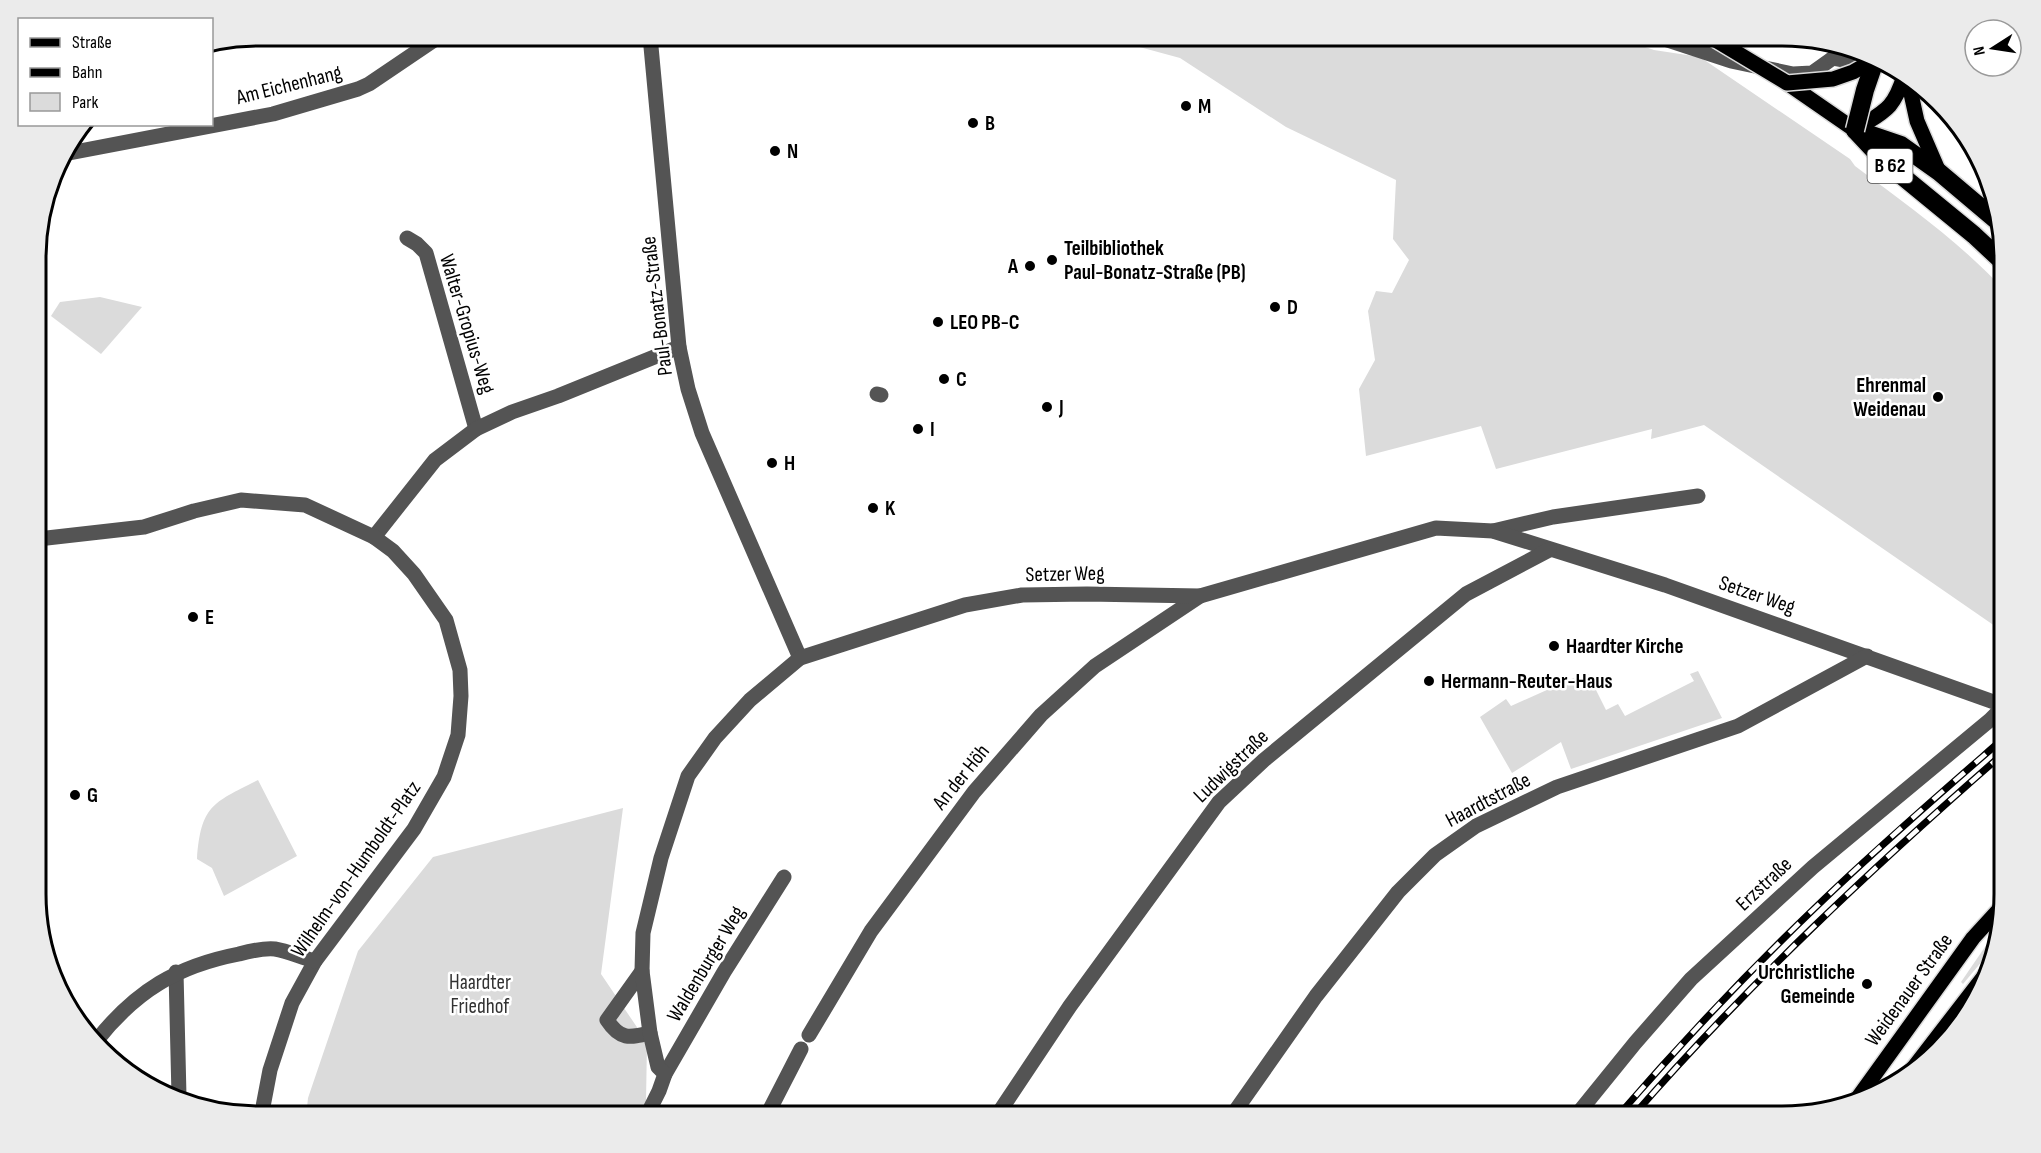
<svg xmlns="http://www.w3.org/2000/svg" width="2041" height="1153" viewBox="0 0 2041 1153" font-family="'Sofia Sans Condensed',sans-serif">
<rect width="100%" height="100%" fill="#fff"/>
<g fill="#dbdbdb">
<path d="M1099,36H1613L1654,50L1700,57L1850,159L1855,166C1907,205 1960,242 2004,290L2005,633L1704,425L1651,439L1652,429L1496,469L1481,426L1366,456L1359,389L1375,360L1368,311L1376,291L1392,293L1409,260L1393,239L1396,180L1286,127L1180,58Z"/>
<polygon points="1762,36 1783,36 1805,42 1772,42"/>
<polygon points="100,297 142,307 101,354 51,316 60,302"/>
<polygon points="1698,671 1722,718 1571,769 1561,742 1512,773 1480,717 1506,699 1511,706 1587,672 1606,710 1618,704 1625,716 1694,681 1690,674"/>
<path d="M258,780L297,856L224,896L212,868L197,859C201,805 213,803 258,780Z"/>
<polygon points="623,808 601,974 647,1042 646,1102 639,1117 306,1117 308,1098 358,951 433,857"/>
<polygon points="2000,925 1993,948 1963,984 1961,982"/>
</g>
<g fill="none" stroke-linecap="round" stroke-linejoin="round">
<g stroke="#dbdbdb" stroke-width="18">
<g id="major">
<polyline points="1908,80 1917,121 1939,172"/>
<path d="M1787,83L1855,130C1884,111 1893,111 1904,76"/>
<polyline points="1904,1080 1985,975"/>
<polyline points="1852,1106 1973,938 2005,903"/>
</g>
</g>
<g stroke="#dbdbdb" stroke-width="21">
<g id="highway">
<polyline points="1855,130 1885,162 1974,235 2004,263"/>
<polyline points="1857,130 1901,145 1939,172 1997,221"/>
</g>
</g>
<g stroke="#545454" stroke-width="15">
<polyline points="650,36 679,347 688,389 702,433 800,658"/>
<polyline points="1655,36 1731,61 1793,74 1812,73 1833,58"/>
<polyline points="1833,58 1844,60 1878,62"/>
<polyline points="64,154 273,114 358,89 369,84 440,36"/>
<polyline points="407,238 417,244 426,253 476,429"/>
<polyline points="877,394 881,395"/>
<polyline points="1493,531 1553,517 1698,496"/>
<polyline points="374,537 435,460 476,429 512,412 558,396 679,347"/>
<polyline points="38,539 144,527 194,511 241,500 305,505 374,537 393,551 414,574 446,620 460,670 461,696 458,735 444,777 414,829 315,961 292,1003 270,1070 261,1117"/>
<path d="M642,971L607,1020C620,1040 629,1038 650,1033"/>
<polyline points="176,972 179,1096"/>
<polyline points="809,1035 871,931 974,792 1041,715 1095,666 1200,596"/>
<path d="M97,1040C136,991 177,966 239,954C250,951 263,948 275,949C288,951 302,958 315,961"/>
<polyline points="665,1074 724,972 784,877"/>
<polyline points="646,1117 659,1091 665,1074 658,1067 650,1033 642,971 643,933 661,858 688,776 715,738 750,700 800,658 965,605 1022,595 1087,594 1200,596 1436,528 1493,531 1665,585 2005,706"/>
<polyline points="766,1117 801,1049"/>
<polyline points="996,1117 1070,1006 1219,802 1264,760 1466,594 1549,550"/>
<polyline points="1231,1117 1316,996 1398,892 1435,855 1476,826 1557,787 1738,726 1867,656"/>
<polyline points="1575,1117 1635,1043 1691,979 1813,867 1990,720 2004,706"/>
</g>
<use href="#major" stroke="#000" stroke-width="15"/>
<use href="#highway" stroke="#000" stroke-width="18"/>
<g stroke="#000" stroke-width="7">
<g id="rail">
<path d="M1617,1117C1681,1043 1748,972 1818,905C1878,847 1942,792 2005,737"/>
<path d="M1632,1117C1748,984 1872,868 2005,752"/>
</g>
</g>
<use href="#rail" stroke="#fff" stroke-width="4.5" stroke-dasharray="14" stroke-linecap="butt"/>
<g stroke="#dbdbdb" stroke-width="18" stroke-linecap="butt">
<polyline id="major-bridge" points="1709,36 1787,83 1833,79 1853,72 1874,60"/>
</g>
<g stroke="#dbdbdb" stroke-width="21" stroke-linecap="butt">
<polyline id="highway-bridge" points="1855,130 1865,90 1875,61"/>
</g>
<use href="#major-bridge" stroke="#000" stroke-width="15"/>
<use href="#highway-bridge" stroke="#000" stroke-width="18"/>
</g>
<g fill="#000" stroke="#fff" stroke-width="2">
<circle cx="1186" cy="106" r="6"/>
<circle cx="973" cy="123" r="6"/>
<circle cx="775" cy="151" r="6"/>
<circle cx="1052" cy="260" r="6"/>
<circle cx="1030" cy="266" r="6"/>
<circle cx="1275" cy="307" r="6"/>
<circle cx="938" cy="322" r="6"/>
<circle cx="944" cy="379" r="6"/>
<circle cx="1938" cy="397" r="6"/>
<circle cx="1047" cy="407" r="6"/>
<circle cx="918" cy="429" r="6"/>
<circle cx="772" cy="463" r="6"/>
<circle cx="873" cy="508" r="6"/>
<circle cx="193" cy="617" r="6"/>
<circle cx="1554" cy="646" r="6"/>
<circle cx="1429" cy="681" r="6"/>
<circle cx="75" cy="795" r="6"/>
<circle cx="1867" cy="984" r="6"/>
</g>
<g text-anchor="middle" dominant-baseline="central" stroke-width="5" stroke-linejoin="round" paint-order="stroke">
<rect fill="#fff" stroke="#4c4c4c" stroke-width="1.5" x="1867.5" y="149" width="45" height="34" rx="4.5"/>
<g font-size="20" font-weight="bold" fill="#000">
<text x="1890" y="166">B 62</text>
</g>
<g font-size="21" fill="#000" stroke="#fff">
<text transform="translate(289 85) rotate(-14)">Am Eichenhang</text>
<text transform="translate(657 306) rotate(-97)">Paul-Bonatz-Straße</text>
<text transform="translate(467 324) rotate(73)">Walter-Gropius-Weg</text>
<text transform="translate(1065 574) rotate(-1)">Setzer Weg</text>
<text transform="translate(1757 595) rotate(19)">Setzer Weg</text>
<text transform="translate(1231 766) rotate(-44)">Ludwigstraße</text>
<text transform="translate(961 777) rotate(-51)">An der Höh</text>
<text transform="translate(1488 800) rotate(-28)">Haardtstraße</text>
<text transform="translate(356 869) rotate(-55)">Wilhelm-von-Humboldt-Platz</text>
<text transform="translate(1764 884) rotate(-43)">Erzstraße</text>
<text transform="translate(706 964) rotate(-59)">Waldenburger Weg</text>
<text transform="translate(1909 990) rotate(-54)">Weidenauer Straße</text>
</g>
<g font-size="21" font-weight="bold" fill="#000" stroke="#fff" text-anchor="start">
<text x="1198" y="106">M</text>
<text x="985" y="123">B</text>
<text x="787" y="151">N</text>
<text x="1064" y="248">Teilbibliothek<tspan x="1064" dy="24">Paul-Bonatz-Straße (PB)</tspan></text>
<text x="1018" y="266" text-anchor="end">A</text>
<text x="1287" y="307">D</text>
<text x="950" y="322">LEO PB-C</text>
<text x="956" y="379">C</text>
<text x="1926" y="385" text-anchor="end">Ehrenmal<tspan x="1926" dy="24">Weidenau</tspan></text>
<text x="1059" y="407">J</text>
<text x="930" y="429">I</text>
<text x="784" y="463">H</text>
<text x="885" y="508">K</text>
<text x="205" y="617">E</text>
<text x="1566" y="646">Haardter Kirche</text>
<text x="1441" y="681">Hermann-Reuter-Haus</text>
<text x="87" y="795">G</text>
<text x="1855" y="972" text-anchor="end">Urchristliche<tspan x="1855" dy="24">Gemeinde</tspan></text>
</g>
<g font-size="21" fill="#323232" stroke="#fff">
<text x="480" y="982">Haardter<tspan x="480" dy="24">Friedhof</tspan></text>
</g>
</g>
<path d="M0 0H2041V1153H0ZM258 46H1782A212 212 0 0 1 1994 258V894A212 212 0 0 1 1782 1106H258A212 212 0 0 1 46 894V258A212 212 0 0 1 258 46Z" fill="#ebebeb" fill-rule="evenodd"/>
<path fill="none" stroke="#000" stroke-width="3" d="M258 46H1782A212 212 0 0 1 1994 258V894A212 212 0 0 1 1782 1106H258A212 212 0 0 1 46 894V258A212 212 0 0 1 258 46Z"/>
<rect x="18" y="18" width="195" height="108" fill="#ffffff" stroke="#999999" stroke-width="1.5"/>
<rect x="30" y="38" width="30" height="9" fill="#000000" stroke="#999999" stroke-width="1.5"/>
<text x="72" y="48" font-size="18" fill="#000000">Straße</text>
<rect x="30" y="68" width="30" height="9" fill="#000000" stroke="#999999" stroke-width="1.5"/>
<text x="72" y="78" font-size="18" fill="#000000">Bahn</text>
<rect x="30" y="93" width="30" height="18" fill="#dbdbdb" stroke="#999999" stroke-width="1.5"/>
<text x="72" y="108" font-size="18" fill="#000000">Park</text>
<g transform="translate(1993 48) rotate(258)"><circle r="28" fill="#ffffff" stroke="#999999" stroke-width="1.5"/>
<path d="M0-4.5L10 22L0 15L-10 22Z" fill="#000000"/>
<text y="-9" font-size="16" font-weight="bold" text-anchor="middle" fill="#000000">N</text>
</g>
</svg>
